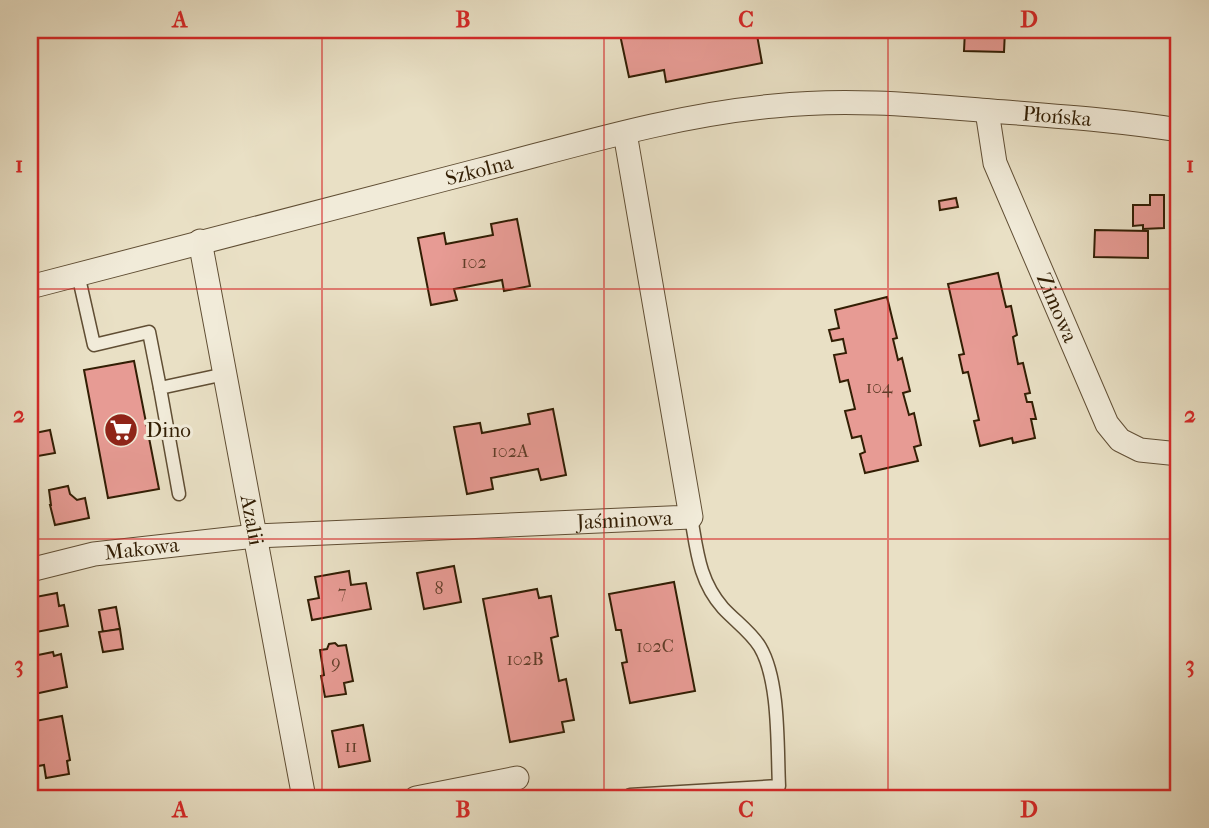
<svg xmlns="http://www.w3.org/2000/svg" width="1209" height="828" viewBox="0 0 1209 828" font-family="'IM FELL French Canon',serif">
<rect width="100%" height="100%" fill="#e9e0c5"/>
<filter id="stains"><feTurbulence type="fractalNoise" baseFrequency=".00286" numOctaves="4"/><feColorMatrix values="0 0 0 0 .2 0 0 0 0 .09 0 0 0 0 .02 0 0 0 .5 -.17"/></filter>
<radialGradient id="worn" r=".72"><stop offset=".6" stop-color="#630" stop-opacity="0"/><stop offset="1" stop-color="#630" stop-opacity=".3"/></radialGradient>
<g fill="#e79b94" stroke="#321e04" stroke-width="2">
<polygon points="619,30 749,30 750,37 757,35 762,63 666,82 664,70 629,77"/>
<polygon points="965,30 1005,30 1004,52 964,51"/>
<polygon points="1150,195 1164,195 1164,228 1143,229 1143,225 1133,226 1133,205 1150,205"/>
<polygon points="956,198 958,207 940,210 939,201"/>
<polygon points="517,219 530,286 504,291 502,280 454,289 457,300 431,305 418,238 444,233 446,244 493,235 491,224"/>
<polygon points="1095,230 1148,231 1148,258 1094,257"/>
<polygon points="998,273 1006,307 1011,306 1017,335 1013,337 1018,364 1023,363 1030,393 1025,394 1027,402 1032,402 1036,419 1031,419 1035,438 1013,443 1012,438 980,446 974,421 979,420 968,372 963,373 959,355 964,354 948,284"/>
<polygon points="887,297 897,338 893,339 898,360 902,358 910,391 903,393 909,415 914,413 921,445 914,447 918,461 865,473 860,454 865,452 861,436 852,438 845,411 855,409 848,380 840,382 834,355 846,353 843,339 832,341 829,330 839,328 835,310"/>
<polygon points="134,361 159,489 108,498 84,370"/>
<polygon points="553,409 566,475 541,480 538,469 491,478 493,489 467,494 454,427 480,423 482,433 530,424 528,414"/>
<polygon points="50,430 55,453 32,457 30,434"/>
<polygon points="68,486 70,494 77,500 85,498 89,518 55,525 50,505 51,505 49,490"/>
<polygon points="454,566 461,602 424,609 417,573"/>
<polygon points="349,571 351,585 366,583 371,609 312,620 308,600 319,598 315,577"/>
<polygon points="674,582 695,691 630,703 622,663 627,662 621,630 616,630 609,594"/>
<polygon points="537,589 539,598 551,596 558,636 551,638 559,681 566,679 574,720 562,722 564,732 510,742 483,599"/>
<polygon points="57,593 59,606 64,605 68,626 36,632 37,635 30,637 30,598"/>
<polygon points="116,607 120,629 103,632 99,610"/>
<polygon points="120,629 123,649 103,652 99,632"/>
<polygon points="335,643 338,646 346,645 353,681 344,683 346,694 325,697 321,676 324,675 320,650 327,649 329,644"/>
<polygon points="53,652 54,656 61,654 67,687 30,695 30,661 34,660 33,656"/>
<polygon points="62,716 70,760 67,761 69,774 46,778 44,765 38,766 30,722"/>
<polygon points="363,725 370,761 339,767 332,731"/>
</g>
<g fill="none" stroke-linecap="round" stroke-linejoin="round">
<g stroke="#604e34" stroke-width="15">
<g id="lane">
<polyline points="78,274 94,345 149,332 160,388"/>
<polyline points="179,494 160,388 225,374"/>
<path d="M630,798V795L779,786C777,747 780,681 760,647C751,632 735,621 723,608C699,581 697,551 691,517"/>
</g>
</g>
<g stroke="#604e34" stroke-width="25">
<g id="street">
<path id="s1" d="M987,111L995,163L1107,424L1120,440L1140,450L1179,454"/>
<path id="s2" d="M200,241L304,798"/>
<path id="s3" d="M30,287C180,247 330,208 480,170C577,145 674,115 774,106C847,98 919,105 992,111C1054,116 1117,120 1179,130"/>
<path id="s4" d="M30,570L94,554L256,536L691,517L625,133"/>
<polyline points="416,798 517,778"/>
</g>
</g>
<use href="#lane" stroke="#f1ebd9" stroke-width="12"/>
<use href="#street" stroke="#f1ebd9" stroke-width="23"/>
</g>
<path fill="none" stroke="#d62828" stroke-width="2" stroke-opacity="0.55" d="M322,30V798M604,30V798M888,30V798M30,289H1179M30,539H1179"/>
<defs>
<g id="supermarket-disc" transform="scale(1.75)"><circle r="9.5" fill="#8f2418" stroke="#f1ebd9"/><path d="M-6-5.5h2.5l.6 2H6L4.5 2H-2.5L-4.4-4H-6ZM-1.5 3.2a1.3 1.3 0 1 0 .1 0ZM3 3.2a1.3 1.3 0 1 0 .1 0Z" fill="#fff"/></g>
</defs>
<g fill-rule="evenodd">
<use href="#supermarket-disc" x="121" y="430"/>
</g>
<g text-anchor="middle" dominant-baseline="central" stroke-width="6" stroke-linejoin="round" paint-order="stroke">
<g font-size="18" fill="#5f3d28">
<text x="474" y="262">102</text>
<text x="879" y="387">104</text>
<text x="510" y="451">102A</text>
<text x="439" y="588">8</text>
<text x="342" y="592">7</text>
<text x="655" y="646">102C</text>
<text x="525" y="659">102B</text>
<text x="336" y="662">9</text>
<text x="351" y="746">11</text>
</g>
<g font-size="21" fill="#321e04" stroke="#f1ebd9">
<text stroke="none"><textPath href="#s3" startOffset="1050">Płońska</textPath></text>
<text stroke="none"><textPath href="#s3" startOffset="464">Szkolna</textPath></text>
<text stroke="none"><textPath href="#s1" startOffset="210">Zimowa</textPath></text>
<text stroke="none"><textPath href="#s2" startOffset="284">Azalii</textPath></text>
<text stroke="none"><textPath href="#s4" startOffset="598">Jaśminowa</textPath></text>
<text stroke="none"><textPath href="#s4" startOffset="114">Makowa</textPath></text>
</g>
<g font-size="21" fill="#321e04" stroke="#f1ebd9" text-anchor="start">
<text x="146" y="430">Dino</text>
</g>
</g>
<rect width="1209" height="828" fill="none" stroke="#e9e0c5" stroke-width="77"/>
<rect x="38" y="38" width="1132" height="752" fill="none" stroke="#d62828" stroke-width="2.5"/>
<g font-size="23" text-anchor="middle" font-weight="bold" fill="#d62828">
<text x="180" y="27">A</text>
<text x="463" y="27">B</text>
<text x="746" y="27">C</text>
<text x="1029" y="27">D</text>
<text x="19" y="172">1</text>
<text x="1190" y="172">1</text>
<text x="19" y="422">2</text>
<text x="1190" y="422">2</text>
<text x="19" y="672">3</text>
<text x="1190" y="672">3</text>
<text x="180" y="817">A</text>
<text x="463" y="817">B</text>
<text x="746" y="817">C</text>
<text x="1029" y="817">D</text>
</g>
<rect width="100%" height="100%" filter="url(#stains)"/>
<rect width="100%" height="100%" fill="url(#worn)"/>
</svg>
